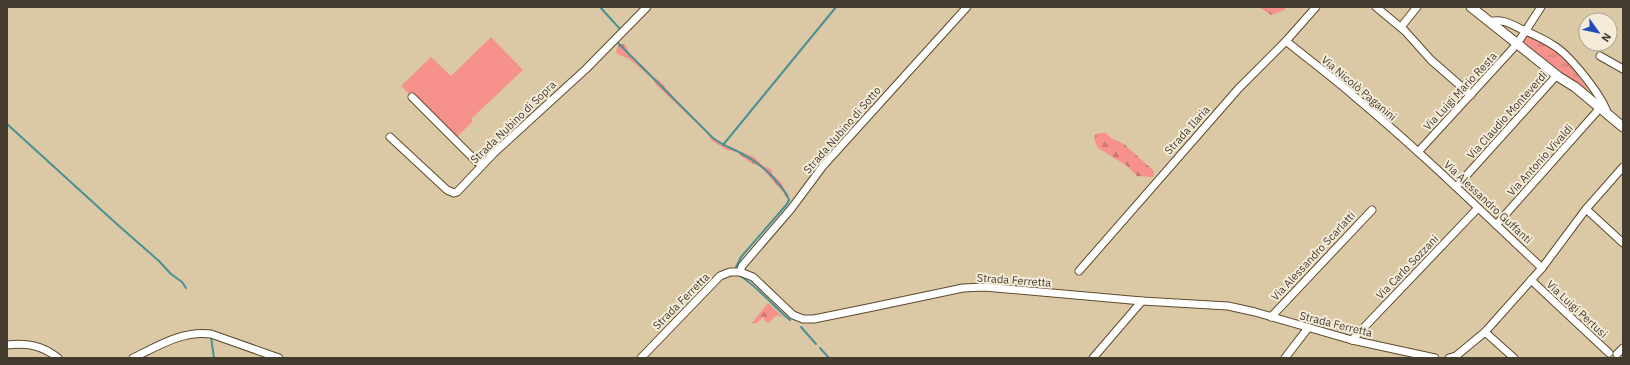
<svg xmlns="http://www.w3.org/2000/svg" width="1630" height="365" viewBox="0 0 1630 365" font-family="'IBM Plex Sans',sans-serif">
<defs>
<pattern id="grass-tufts" width="24" height="20" patternUnits="userSpaceOnUse"><rect width="24" height="20" fill="#f6918c"/><path d="M3 7l-1-3M5 7V3M7 7l1-3M15 17l-1-3M17 17v-4M19 17l1-3" fill="none" stroke="#c97873"/></pattern>
<pattern id="forest-firs" width="22" height="20" patternUnits="userSpaceOnUse"><rect width="22" height="20" fill="#f6918c"/><path d="M5 1l3.5 6h-7zM16 11l3.5 6h-7z" fill="#c97873"/></pattern>
</defs>
<rect width="100%" height="100%" fill="#dbc9a6"/>
<path fill="url(#grass-tufts)" d="M1526,36C1551,39 1580,74 1590,95L1523,43Z"/>
<g fill="url(#forest-firs)">
<polygon points="1259,7 1285,7 1285,10 1271,15"/>
<polygon points="619,44 625,44 632,59 643,66 652,76 660,81 683,108 713,137 728,147 754,157 763,166 771,169 773,175 781,182 789,198 786,197 783,192 761,167 749,162 737,152 727,150 712,141 707,133 668,96 656,85 653,79 629,59 617,54 616,51"/>
<polygon points="1098,133 1106,133 1111,138 1124,144 1154,171 1153,177 1137,176 1127,166 1098,148 1094,139 1095,135"/>
<polygon points="768,303 784,318 777,315 768,323 764,320 764,316 757,323 752,323"/>
</g>
<polygon fill="#f6918c" points="491,37 523,70 471,119 473,121 456,138 401,86 431,57 451,76"/>
<g fill="none" stroke-linecap="round" stroke-linejoin="round">
<g stroke="#499194" stroke-width="2">
<polyline points="600,7 620,29"/>
<path d="M618,40L617,42L713,138C723,146 735,149 746,156C763,165 776,179 787,195L789,200L787,204L741,257L736,267"/>
<polyline points="7,124 119,226 159,261 171,274 182,282 186,288"/>
<polyline points="723,145 836,7"/>
<path d="M739,275C758,287 772,305 790,320"/>
<polyline points="801,327 816,344"/>
<polyline points="211,337 214,358"/>
<polyline points="820,348 829,358"/>
</g>
<g stroke="#5b4b2c" stroke-width="9">
<g id="street">
<polyline points="1376,7 1405,31 1431,60 1471,95"/>
<path d="M1489,22C1501,18 1511,24 1521,29C1533,34 1546,40 1556,47C1572,58 1603,97 1608,115"/>
<polyline points="1401,27 1417,7"/>
<path d="M1286,41C1308,59 1332,77 1354,96C1419,150 1480,210 1542,268"/>
<polyline points="1600,56 1623,69"/>
<polyline points="412,97 477,162 483,164"/>
<polyline points="390,137 447,190 454,193 457,192 494,153 586,69 647,7"/>
<polyline points="1418,152 1517,44 1541,7"/>
<polyline points="1456,187 1557,75"/>
<polyline points="1586,209 1623,243"/>
<polyline points="1496,225 1600,108"/>
<polyline points="1079,271 1239,88 1286,41 1316,7"/>
<polyline points="740,272 742,266 791,209 823,166 967,7"/>
<polyline points="1531,280 1609,353"/>
<polyline points="1271,317 1372,210"/>
<polyline points="1485,332 1514,358"/>
<polyline points="1352,340 1477,209"/>
<path d="M7,345C27,343 42,345 58,358"/>
<polyline points="1617,354 1623,348"/>
<path d="M133,358C158,346 183,330 211,334L279,358"/>
<polyline points="641,358 720,276 730,272 740,272 753,277 793,315 803,319 814,319 868,308 963,288 984,287 1142,301 1228,306 1255,312 1352,340 1435,358"/>
<polyline points="1093,358 1142,301"/>
<polyline points="1285,358 1308,328"/>
<polyline points="1449,358 1456,356 1485,332 1542,268 1586,209 1623,167"/>
</g>
</g>
<g stroke="#5b4b2c" stroke-width="11">
<polyline id="secondary" points="1471,7 1559,77 1575,87 1623,127"/>
</g>
<use href="#street" stroke="#fff" stroke-width="7"/>
<use href="#secondary" stroke="#fff" stroke-width="9"/>
</g>
<g text-anchor="middle" dominant-baseline="central" stroke-width="4" stroke-linejoin="round" paint-order="stroke">
<g font-size="11" fill="#433c2e" stroke="#f4ebd9">
<text transform="translate(1359 88) rotate(40)">Via Nicolò Paganini</text>
<text transform="translate(1460 91) rotate(-47)">Via Luigi Mario Resta</text>
<text transform="translate(1507 115) rotate(-48)">Via Claudio Monteverdi</text>
<text transform="translate(513 122) rotate(-44)">Strada Nubino di Sopra</text>
<text transform="translate(842 130) rotate(-49)">Strada Nubino di Sotto</text>
<text transform="translate(1187 130) rotate(-48)">Strada Ilaria</text>
<text transform="translate(1540 160) rotate(-48)">Via Antonio Vivaldi</text>
<text transform="translate(1488 202) rotate(43)">Via Alessandro Guffanti</text>
<text transform="translate(1313 256) rotate(-47)">Via Alessandro Scarlatti</text>
<text transform="translate(1407 267) rotate(-46)">Via Carlo Sozzani</text>
<text transform="translate(1014 280) rotate(4)">Strada Ferretta</text>
<text transform="translate(681 301) rotate(-45)">Strada Ferretta</text>
<text transform="translate(1577 309) rotate(43)">Via Luigi Pertusi</text>
<text transform="translate(1336 324) rotate(14)">Strada Ferretta</text>
</g>
</g>
<rect width="1630" height="365" fill="none" stroke="#433c2e" stroke-width="16"/>
<g transform="translate(1598 32) rotate(123)"><circle r="19" fill="#f4ebd9" stroke="#ada595"/>
<path d="M0-3L7 15L0 10L-7 15Z" fill="#1f4cba"/>
<text y="-6" font-size="11" font-weight="bold" text-anchor="middle" fill="#433c2e">N</text>
</g>
</svg>
